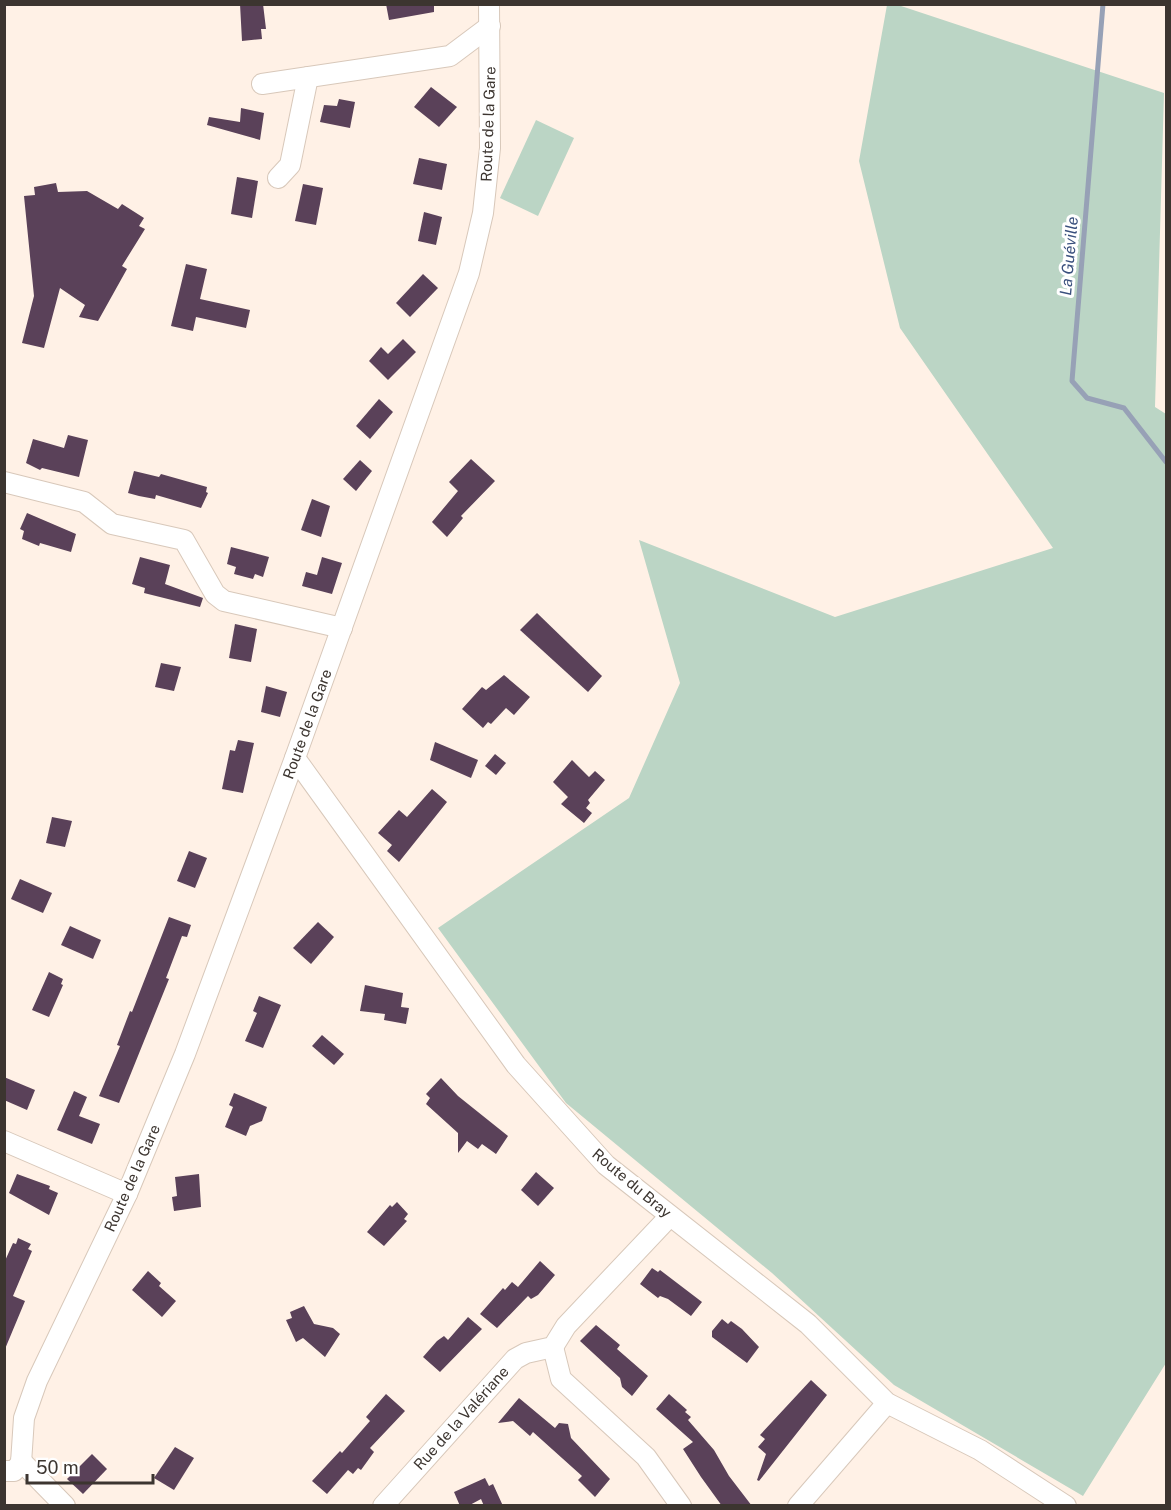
<svg xmlns="http://www.w3.org/2000/svg" width="1171" height="1510" viewBox="0 0 1171 1510" font-family="'Public Sans',sans-serif">
<rect width="100%" height="100%" fill="#fff1e6"/>
<g fill="#bbd5c5">
<polygon points="887,5 898,5 1164,93 1155,407 1166,414 1166,1363 1083,1496 894,1385 772,1273 566,1103 438,928 629,798 680,683 639,540 835,617 1053,548 900,328 859,161"/>
<polygon points="536,120 574,138 538,216 500,198"/>
</g>
<g fill="none" stroke-linecap="round" stroke-linejoin="round">
<polyline stroke="#97a1b6" stroke-width="5" points="1103,4 1072,381 1087,398 1124,408 1166,462"/>
</g>
<g fill="#5a4159">
<polygon points="240,4 263,4 266,29 261,29 262,39 242,41"/>
<polygon points="386,4 434,4 434,12 389,20"/>
<polygon points="431,87 457,107 439,127 414,107"/>
<polygon points="339,99 355,102 350,128 320,122 324,105 337,106"/>
<polygon points="241,108 264,113 260,140 207,125 209,117 240,122"/>
<polygon points="419,158 447,164 442,190 413,184"/>
<polygon points="237,177 258,181 252,218 231,214"/>
<polygon points="56,183 58,192 87,191 118,209 122,204 144,218 139,226 145,229 122,266 127,269 98,321 79,317 85,305 60,288 44,348 22,343 34,296 24,196 35,195 34,187"/>
<polygon points="303,184 323,188 316,225 295,221"/>
<polygon points="424,212 442,217 436,245 418,241"/>
<polygon points="186,264 207,269 200,299 250,310 246,328 196,317 193,331 171,326"/>
<polygon points="423,274 438,288 410,317 396,303"/>
<polygon points="403,339 416,352 388,380 369,361 381,347 388,354"/>
<polygon points="379,399 393,412 370,439 356,426"/>
<polygon points="68,435 88,440 79,477 42,468 40,470 26,463 33,439 64,448"/>
<polygon points="471,459 495,481 461,516 463,518 447,537 432,522 458,491 449,482"/>
<polygon points="360,460 372,471 356,491 343,479"/>
<polygon points="134,471 159,477 161,474 207,487 206,492 208,493 201,508 163,497 156,495 155,499 139,496 128,493"/>
<polygon points="312,499 330,506 321,537 301,530"/>
<polygon points="27,513 76,534 71,552 40,543 39,546 22,539 24,531 20,529"/>
<polygon points="231,547 269,557 263,577 255,574 253,579 234,574 236,567 227,564"/>
<polygon points="140,557 170,565 165,584 203,598 200,607 144,593 145,588 132,584"/>
<polygon points="322,557 342,563 332,594 302,586 306,572 317,575"/>
<polygon points="537,613 602,676 588,692 520,630"/>
<polygon points="235,624 257,629 251,662 229,658"/>
<polygon points="161,663 181,667 174,691 155,687"/>
<polygon points="504,675 530,697 514,715 506,708 491,724 488,722 483,728 462,709 482,687 486,690"/>
<polygon points="266,686 287,692 280,717 261,712"/>
<polygon points="238,740 254,743 243,793 222,789 230,750 235,751"/>
<polygon points="435,742 478,760 471,778 430,760"/>
<polygon points="495,754 506,763 496,775 485,766"/>
<polygon points="572,760 589,777 595,771 605,780 588,800 590,803 586,808 592,813 584,823 561,804 568,797 553,782"/>
<polygon points="432,789 447,802 399,862 387,851 392,845 378,833 399,810 407,817"/>
<polygon points="52,817 72,821 65,847 46,843"/>
<polygon points="189,851 207,858 195,888 177,881"/>
<polygon points="20,879 52,893 43,913 11,899"/>
<polygon points="169,917 191,925 187,937 182,936 166,978 169,979 119,1103 99,1096 120,1046 117,1045 130,1011 132,1012"/>
<polygon points="318,922 334,937 311,964 293,948"/>
<polygon points="70,926 101,940 93,959 61,945"/>
<polygon points="49,972 63,979 61,984 63,985 49,1017 32,1010"/>
<polygon points="365,985 403,993 401,1007 409,1008 406,1024 384,1020 385,1014 360,1011"/>
<polygon points="259,996 281,1005 263,1048 245,1041 257,1013 253,1011"/>
<polygon points="322,1035 344,1054 334,1065 312,1046"/>
<polygon points="4,1077 35,1090 27,1110 4,1100"/>
<polygon points="441,1078 458,1096 508,1136 496,1154 482,1144 478,1149 467,1141 458,1153 458,1133 426,1104 430,1098 426,1094"/>
<polygon points="74,1091 87,1097 79,1116 100,1124 92,1144 57,1130"/>
<polygon points="234,1093 267,1107 262,1121 250,1126 246,1136 225,1127 233,1107 229,1105"/>
<polygon points="536,1172 554,1188 538,1206 521,1190"/>
<polygon points="17,1174 50,1186 49,1189 58,1193 49,1215 9,1193"/>
<polygon points="199,1174 201,1207 174,1211 172,1197 177,1196 175,1177"/>
<polygon points="397,1202 408,1214 404,1219 407,1221 384,1246 367,1232 390,1205 392,1207"/>
<polygon points="18,1238 31,1244 28,1249 32,1251 13,1296 25,1301 5,1349 4,1263 13,1243 16,1244"/>
<polygon points="540,1261 555,1275 538,1295 531,1299 528,1296 497,1328 480,1314 503,1288 505,1290 512,1282 518,1287"/>
<polygon points="652,1268 658,1272 660,1270 702,1302 691,1316 668,1299 660,1296 658,1298 640,1284"/>
<polygon points="148,1271 161,1283 159,1286 176,1301 162,1317 132,1290"/>
<polygon points="304,1306 314,1324 333,1328 340,1334 325,1357 303,1338 296,1342 286,1320 292,1318 290,1312"/>
<polygon points="468,1317 482,1329 440,1372 423,1357 437,1341 444,1336 448,1340"/>
<polygon points="722,1319 728,1324 731,1321 742,1329 759,1347 747,1363 712,1337 712,1331"/>
<polygon points="596,1325 620,1345 617,1349 648,1376 632,1396 622,1387 620,1378 580,1341"/>
<polygon points="811,1380 827,1395 759,1481 757,1480 766,1454 758,1447 765,1439 760,1435"/>
<polygon points="386,1394 405,1411 370,1448 374,1452 361,1470 358,1468 353,1474 348,1470 327,1494 312,1481 340,1451 342,1453 370,1421 366,1417"/>
<polygon points="669,1394 687,1410 685,1412 691,1417 688,1420 714,1450 729,1476 752,1506 722,1506 701,1477 683,1449 693,1442 656,1409"/>
<polygon points="519,1398 555,1428 559,1423 568,1424 571,1438 610,1479 595,1497 578,1480 582,1476 533,1432 530,1436 513,1421 498,1423"/>
<polygon points="175,1447 194,1458 174,1490 154,1478"/>
<polygon points="92,1454 107,1469 83,1494 67,1479"/>
<polygon points="485,1478 489,1486 493,1484 503,1506 484,1506 481,1499 468,1506 460,1506 454,1492"/>
</g>
<g fill="none" stroke-linecap="round" stroke-linejoin="round">
<g stroke="#d8c8ba" stroke-width="22">
<g id="minor">
<polyline points="262,84 450,56 490,26"/>
<polyline points="278,178 290,165 308,77"/>
<polyline points="4,482 84,502 112,524 184,540 215,594 224,601 342,628"/>
<polyline points="295,758 516,1065 606,1165 808,1324 887,1403 980,1450 1066,1506"/>
<polyline points="4,1141 127,1194"/>
<polyline points="553,1347 561,1379 646,1457 681,1506"/>
<polyline points="21,1461 65,1506"/>
<polyline points="4,1471 14,1471 21,1463 24,1418 37,1381 127,1194 185,1054 295,758 469,273 483,213 490,148 489,4"/>
<polyline points="383,1506 515,1359 526,1353 553,1347 566,1326 670,1216"/>
<polyline points="798,1506 887,1403"/>
</g>
</g>
<use href="#minor" stroke="#fff" stroke-width="20"/>
</g>
<g text-anchor="middle" dominant-baseline="central" stroke-width="6" stroke-linejoin="round" paint-order="stroke">
<g font-size="15" fill="#3c3530" stroke="#fff">
<text transform="translate(488 124) rotate(-88)">Route de la Gare</text>
<text transform="translate(307 724) rotate(-70)">Route de la Gare</text>
<text transform="translate(132 1178) rotate(-66)">Route de la Gare</text>
<text transform="translate(632 1183) rotate(40)">Route du Bray</text>
<text transform="translate(461 1418) rotate(-48)">Rue de la Valériane</text>
</g>
<g font-size="16" font-style="italic" fill="#3a507d" stroke="#fff">
<text transform="translate(1069 256) rotate(-85)">La Guéville</text>
</g>
</g>
<rect width="1171" height="1510" fill="none" stroke="#3c3530" stroke-width="12"/>
<path d="M27 1474v9h126v-9" fill="none" stroke="#3c3530" stroke-width="3"/>
<text x="36" y="1474" font-size="18" fill="#3c3530" stroke="#ffffff" stroke-width="4.5" paint-order="stroke">50 m</text>
</svg>
